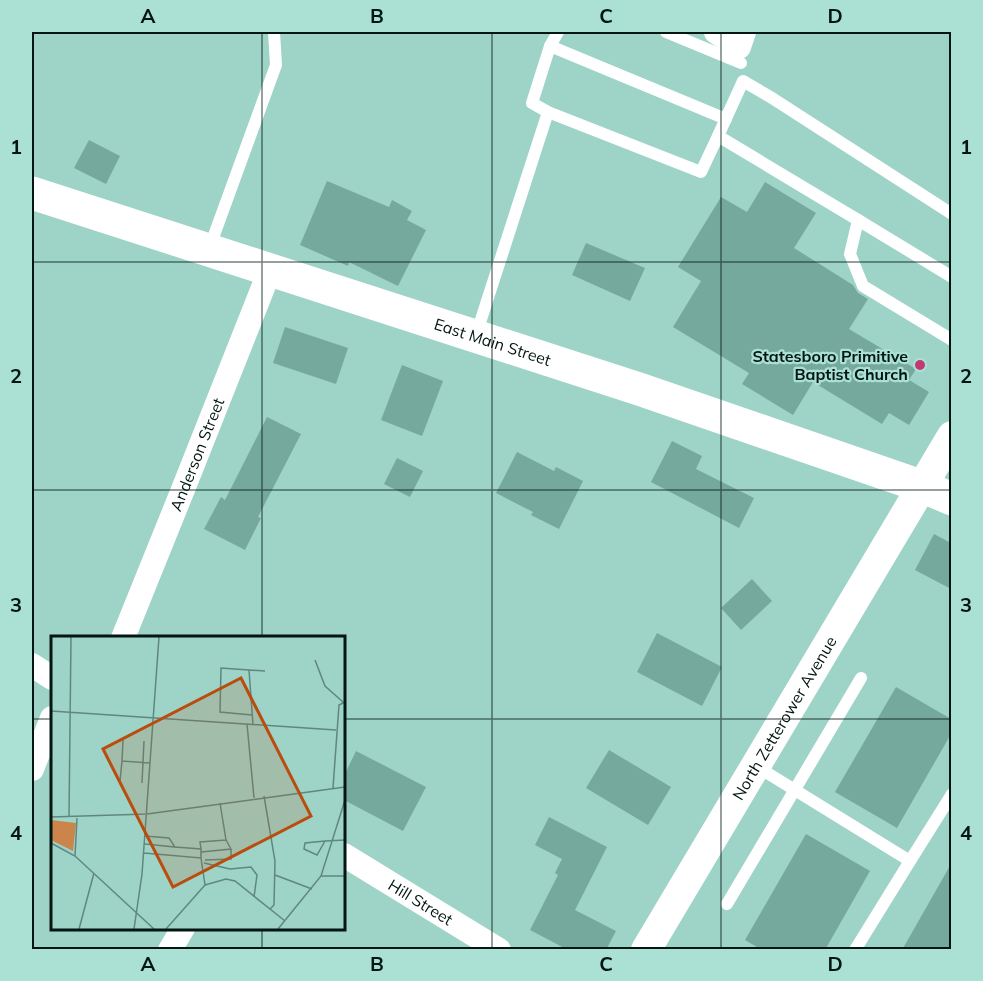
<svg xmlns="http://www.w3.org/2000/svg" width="983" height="981" viewBox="0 0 983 981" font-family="Mulish,sans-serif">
<rect width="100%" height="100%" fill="#9ed3c7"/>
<g fill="#76a99d">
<polygon points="89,140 120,156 106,184 74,168"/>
<polygon points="327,181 389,207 392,200 412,211 407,220 426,230 398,286 349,262 348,266 300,245"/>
<polygon points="765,182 816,213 794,248 853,285 858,293 868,299 849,329 916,369 909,380 929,392 909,425 889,413 882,424 813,382 793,415 742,384 749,373 673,327 701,281 678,267 721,197 747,212"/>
<polygon points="586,243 645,268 630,301 572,275"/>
<polygon points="285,327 348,348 336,384 273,363"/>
<polygon points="402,365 443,381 422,436 381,420"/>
<polygon points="267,417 301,434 258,517 261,518 245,550 204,529 221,497 225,500"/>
<polygon points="672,441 702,456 696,469 754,498 739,528 651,482"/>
<polygon points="517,452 554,471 556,467 583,481 559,529 531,515 533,512 496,493"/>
<polygon points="397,458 423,471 410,497 384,484"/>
<polygon points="934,534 951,543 951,589 915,570"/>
<polygon points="752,579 772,601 741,630 721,608"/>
<polygon points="657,633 722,667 702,706 637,672"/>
<polygon points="896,687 951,719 951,734 897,828 835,792"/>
<polygon points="609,750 671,787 648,825 586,788"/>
<polygon points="356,751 426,787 403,831 344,800 344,776"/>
<polygon points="549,817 607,847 575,910 616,931 606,950 568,950 530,930 558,875 555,873 562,859 535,845"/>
<polygon points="806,834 870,871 825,950 762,950 745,940"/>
<polygon points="951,864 951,950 902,950"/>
</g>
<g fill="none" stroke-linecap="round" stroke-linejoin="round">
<g stroke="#fff" stroke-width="12">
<polyline points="666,32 741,63"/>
<polyline points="550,46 558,32"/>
<polyline points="718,136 701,172 548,112 532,103 550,46 726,119"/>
<polyline points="858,220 718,136 743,81 772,98 952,214"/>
<polyline points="209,249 276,65 274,32"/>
<polyline points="952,277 858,220 850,254 863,286 952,340"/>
<polyline points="476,335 548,112"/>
<polyline points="756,766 910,861 952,794"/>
<polyline points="727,904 861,678"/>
<polyline points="855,950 910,861"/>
</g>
<g stroke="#fff" stroke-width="24">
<polyline points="716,32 739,47 744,32"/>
<path id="s1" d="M123,638L184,487L270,270"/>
<polyline points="32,665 52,678"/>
<polyline points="32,769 52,718"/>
<path id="s2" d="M344,855L499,950"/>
<polyline points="170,950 183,928"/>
</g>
<path stroke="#fff" stroke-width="30" id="s3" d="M646,950L952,436"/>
<path stroke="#fff" stroke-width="33" id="s4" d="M32,193L639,389L921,486L952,499"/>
</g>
<path fill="none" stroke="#031612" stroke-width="1.5" stroke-opacity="0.55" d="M262,32V638M492,32V950M721,32V950M32,262H952M32,490H952M32,719H52M344,719H952M262,928V950"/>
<circle fill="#c23973" stroke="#abe0d4" stroke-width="2" cx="920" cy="365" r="6"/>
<g text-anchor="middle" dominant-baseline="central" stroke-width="4.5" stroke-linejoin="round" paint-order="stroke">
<g font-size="16" fill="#031612" stroke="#abe0d4">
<text stroke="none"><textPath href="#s4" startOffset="484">East Main Street</textPath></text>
<text stroke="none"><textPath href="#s1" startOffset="198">Anderson Street</textPath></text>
<text stroke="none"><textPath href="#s3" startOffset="270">North Zetterower Avenue</textPath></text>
<text stroke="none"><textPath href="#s2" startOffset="90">Hill Street</textPath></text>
</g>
<g font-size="16" font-weight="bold" fill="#031612" stroke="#abe0d4" text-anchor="end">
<text x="908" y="356">Statesboro Primitive<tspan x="908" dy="18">Baptist Church</tspan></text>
</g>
</g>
<g transform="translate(51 636)">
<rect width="294" height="294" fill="#9ed3c7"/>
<path d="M0,184L25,187L22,215L0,204Z" fill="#cb8449"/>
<path fill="none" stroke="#60877f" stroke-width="1.5" d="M264,24L274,50L292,66M198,34L202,89M0,75L285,94M201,79L169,76L170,32L214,35M196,88L203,162M71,125L72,104M69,145L71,125L99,127M91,147L93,105M282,152L288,69L294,66M213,160L224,225L223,269L219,273M169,167L175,204M0,181L96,178L294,151M18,181L20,1M274,205L266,219L253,213L254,207L274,205L294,204M0,207L24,220L103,293M94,208L124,211L118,202L94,200M150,213L149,206L175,204L180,213L150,216M93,217L150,222V213L124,211M24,220L26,182M154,224L180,223V213M153,227L179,233L200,231L206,239L203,261M224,239L261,253M270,240H294M154,249L175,243L184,245L234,285M28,293L43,237M83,293L91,238L108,1M115,293L154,249L150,222M227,293L270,240L294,164"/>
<path fill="#ba4c0d" fill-opacity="0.15" stroke="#ba4c0d" stroke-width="3" d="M190,42L260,180L122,251L52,113Z"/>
<rect width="294" height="294" fill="none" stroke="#031612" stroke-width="3"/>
</g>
<rect width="983" height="981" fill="none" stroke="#abe0d4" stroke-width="66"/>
<rect x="33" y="33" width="917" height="915" fill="none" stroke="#031612" stroke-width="2"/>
<g font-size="20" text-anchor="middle" font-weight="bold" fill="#031612">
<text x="148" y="23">A</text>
<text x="377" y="23">B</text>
<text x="606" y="23">C</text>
<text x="835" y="23">D</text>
<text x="16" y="154">1</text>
<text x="966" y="154">1</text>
<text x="16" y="383">2</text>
<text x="966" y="383">2</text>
<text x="16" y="612">3</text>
<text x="966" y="612">3</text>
<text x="16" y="840">4</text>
<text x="966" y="840">4</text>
<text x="148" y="971">A</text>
<text x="377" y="971">B</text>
<text x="606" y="971">C</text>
<text x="835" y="971">D</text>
</g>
</svg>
